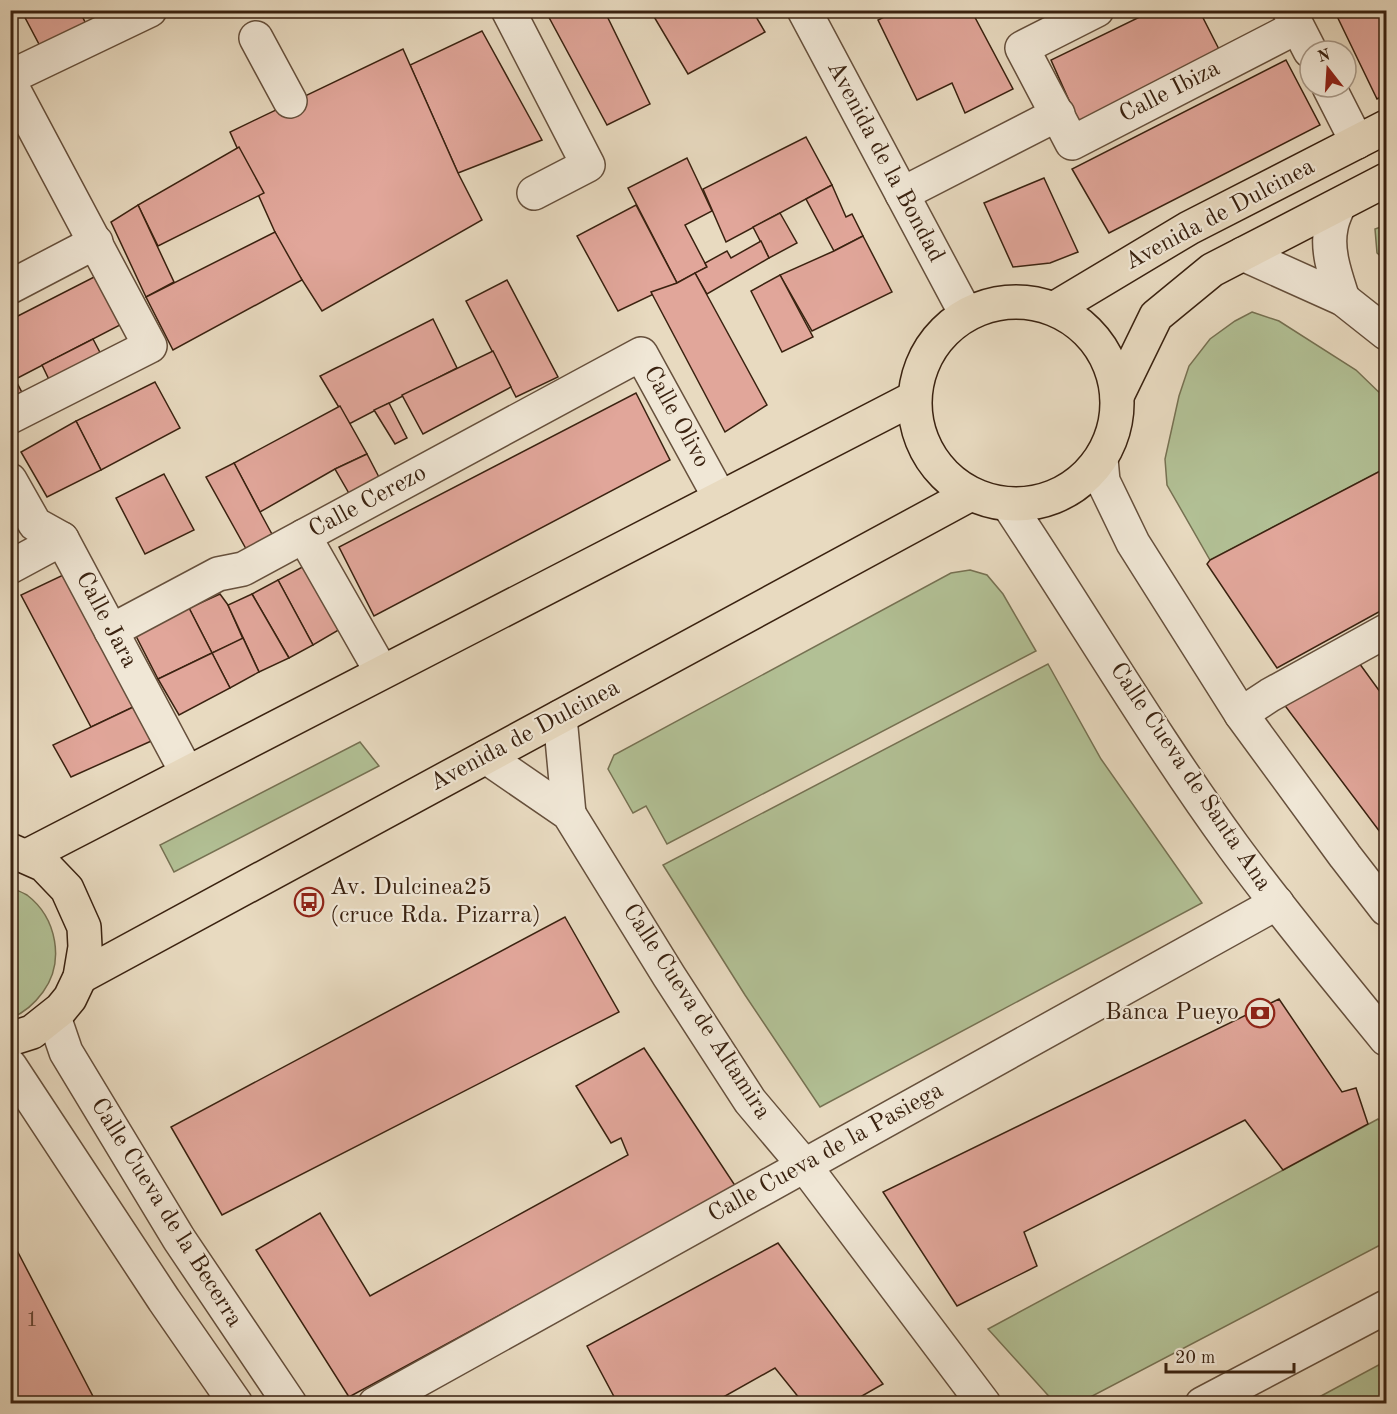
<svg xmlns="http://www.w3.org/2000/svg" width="1397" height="1414" viewBox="0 0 1397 1414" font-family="'Old Standard TT',serif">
<rect width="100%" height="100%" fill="#e8dac0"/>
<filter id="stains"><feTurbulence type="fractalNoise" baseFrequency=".00333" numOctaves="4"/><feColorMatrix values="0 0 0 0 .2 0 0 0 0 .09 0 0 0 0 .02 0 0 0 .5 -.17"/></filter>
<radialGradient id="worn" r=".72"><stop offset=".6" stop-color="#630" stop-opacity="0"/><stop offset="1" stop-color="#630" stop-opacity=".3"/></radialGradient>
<g fill="#b2c095" stroke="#767152" stroke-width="1.5">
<polygon points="1386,225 1386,261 1377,253 1375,229"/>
<polygon points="1252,312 1279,321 1356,370 1386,399 1386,468 1210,560 1167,485 1165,459 1179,396 1189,366 1210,339 1235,321"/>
<polygon points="970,570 987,575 1003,594 1036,651 667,844 646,806 633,813 608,769 614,755 951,573"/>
<polygon points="1048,664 1101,759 1202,903 820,1107 745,995 663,865"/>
<polygon points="360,742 379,766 174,872 160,845"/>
<path d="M10,887C16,890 22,892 27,895C57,918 65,962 43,992C35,1003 24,1013 11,1018Z"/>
<polygon points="1378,1119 1386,1128 1386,1242 1079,1403 1055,1403 988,1329"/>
<polygon points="1386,1361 1386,1403 1308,1403"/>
</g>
<g fill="#e1a69a" stroke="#3a2210" stroke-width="1.5">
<polygon points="21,10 79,10 86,24 40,46"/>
<polygon points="545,10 604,10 650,104 607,125"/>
<polygon points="650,10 752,10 765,32 688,74"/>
<polygon points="898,10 971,10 1013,89 965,113 952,83 917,100 878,20"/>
<polygon points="1154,10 1199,10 1226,63 1080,125 1051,60"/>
<polygon points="1334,10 1386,10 1386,94 1377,99"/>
<polygon points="482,31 542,140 458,173 410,65"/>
<polygon points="403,49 458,173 482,220 322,311 283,250 230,132"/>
<polygon points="1286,60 1320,125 1109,233 1072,169"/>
<polygon points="806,137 832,185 726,242 703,189"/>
<polygon points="239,147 264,193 158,246 138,205"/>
<polygon points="687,158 712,211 685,225 707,267 677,283 628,188"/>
<polygon points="1044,178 1078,252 1050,263 1013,267 984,203"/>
<polygon points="832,185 846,217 852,214 863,236 834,251 806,199"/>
<polygon points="138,205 174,282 146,297 111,222"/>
<polygon points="636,205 677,283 618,311 577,236"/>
<polygon points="780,213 797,243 769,258 753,227"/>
<polygon points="275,232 302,280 173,350 146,297"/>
<polygon points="863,236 892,292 812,331 780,275 834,251"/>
<polygon points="761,241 769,258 707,294 695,273 707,267 705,263 727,251 731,258"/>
<polygon points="695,273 767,405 725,432 651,292 677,283"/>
<polygon points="98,275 122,324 10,382 10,320"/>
<polygon points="780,275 813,337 782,352 751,291"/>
<polygon points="507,280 558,377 516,397 466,301"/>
<polygon points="433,319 457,368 349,424 320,376"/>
<polygon points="93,339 106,364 56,394 42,365"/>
<polygon points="493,351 511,387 423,434 402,395"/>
<polygon points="15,379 30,408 10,417 10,382"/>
<polygon points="155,382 180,428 101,470 76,421"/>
<polygon points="636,393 670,460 374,616 339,547"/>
<polygon points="389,403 407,438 395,444 374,410"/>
<polygon points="340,406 367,454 335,469 260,512 234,463"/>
<polygon points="76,421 101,470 47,497 21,452"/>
<polygon points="367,454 382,483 354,502 335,469"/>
<polygon points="234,463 260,512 280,549 250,556 206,477"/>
<polygon points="1386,468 1386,608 1277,668 1207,564 1210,560"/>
<polygon points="164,474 194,530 145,554 116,498"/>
<polygon points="308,564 342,628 313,645 278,580"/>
<polygon points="78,568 148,700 91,727 21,595"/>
<polygon points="278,580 313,645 289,658 252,594"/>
<polygon points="220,594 228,605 243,639 212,653 189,608"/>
<polygon points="252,594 289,658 259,672 228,605"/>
<polygon points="189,608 212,653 158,679 136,636"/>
<polygon points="243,638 259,672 230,688 212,653"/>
<polygon points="212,653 230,688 179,715 158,679"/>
<polygon points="1354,656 1386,700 1386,840 1277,695"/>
<polygon points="148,700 158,738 71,777 53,745"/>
<polygon points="565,917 619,1012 222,1215 171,1127"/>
<polygon points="1279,999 1342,1092 1356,1088 1368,1124 1283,1170 1245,1120 1024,1232 1037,1266 957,1306 883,1192"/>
<polygon points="644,1048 736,1187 349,1397 256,1250 320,1213 370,1296 628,1155 621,1138 611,1143 576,1086"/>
<polygon points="10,1237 97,1404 10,1404"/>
<polygon points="778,1243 883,1384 848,1404 804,1404 775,1368 711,1404 618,1404 587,1346"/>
</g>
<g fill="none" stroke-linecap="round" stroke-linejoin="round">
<g stroke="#66503c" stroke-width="36">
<g id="minor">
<polyline points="508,10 588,165 534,193"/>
<polyline points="804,10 966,314"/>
<polyline points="1097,10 1022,48 1072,143 1297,27"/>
<polyline points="1289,10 1310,51"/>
<polyline points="256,38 290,101"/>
<polyline points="10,77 150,10"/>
<polyline points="10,83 150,346 10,417"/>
<polyline points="1329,87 1357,142"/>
<polyline points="902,194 1058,114"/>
<path d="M1339,205C1336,212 1332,220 1331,228C1326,251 1336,277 1343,299"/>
<polyline points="1243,254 1343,299 1386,333"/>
<polyline points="10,287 96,242"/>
<polyline points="1101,459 1103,481 1133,543 1241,714 1345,856 1386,909"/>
<polyline points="10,480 35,524 62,539 187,773"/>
<path d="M1008,504C1084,618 1153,736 1233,846C1282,913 1334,975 1386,1039"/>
<polyline points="304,536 381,671"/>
<polyline points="10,567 62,539"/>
<polyline points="111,631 218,574 243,569 641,354 720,498"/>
<polyline points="1241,714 1270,695 1386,631"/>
<polyline points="560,717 569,814"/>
<polyline points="486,757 569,814 669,976 750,1101 804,1165 984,1404"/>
<polyline points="54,1017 66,1052 179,1239 290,1404"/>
<polyline points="10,1066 164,1300 236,1404"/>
<polyline points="375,1404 1277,903"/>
<polyline points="1202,1404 1386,1307"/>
</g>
</g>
<g stroke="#3a2210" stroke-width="36">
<g id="major">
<circle cx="1016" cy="403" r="101"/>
<polyline points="1057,307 1189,228 1386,127"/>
<polyline points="1117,396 1156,316 1212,270 1386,180"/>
<polyline points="10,850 44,865 67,889 84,927 85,947 80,977 70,998 61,1009 32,1032 10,1039"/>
<polyline points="27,856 914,398"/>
<polyline points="80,977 971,494"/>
</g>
</g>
<use href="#minor" stroke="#f0e7d6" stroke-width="33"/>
<use href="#major" stroke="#e8dac0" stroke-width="33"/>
</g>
<defs>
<g id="bus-ring" transform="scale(1.5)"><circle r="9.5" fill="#f0e7d6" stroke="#8f2418" stroke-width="1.5"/><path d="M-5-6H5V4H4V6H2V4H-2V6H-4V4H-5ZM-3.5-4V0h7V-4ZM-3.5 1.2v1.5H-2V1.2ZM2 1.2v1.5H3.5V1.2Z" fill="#8f2418"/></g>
<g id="bank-ring" transform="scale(1.5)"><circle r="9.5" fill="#f0e7d6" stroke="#8f2418" stroke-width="1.5"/><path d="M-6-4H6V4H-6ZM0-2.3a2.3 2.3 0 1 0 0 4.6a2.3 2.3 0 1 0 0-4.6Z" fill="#8f2418"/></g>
</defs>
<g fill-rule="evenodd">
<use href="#bus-ring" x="309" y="902"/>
<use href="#bank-ring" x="1260" y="1013"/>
</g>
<g text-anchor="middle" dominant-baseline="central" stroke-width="4.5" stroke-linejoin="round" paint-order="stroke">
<g font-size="21" fill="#644332">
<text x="32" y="1320">1</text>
</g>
<g font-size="24" fill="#3a2210" stroke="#f0e7d6">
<text transform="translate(1170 92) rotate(-27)">Calle Ibiza</text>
<text transform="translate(885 162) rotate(62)">Avenida de la Bondad</text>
<text transform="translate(1220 215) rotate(-28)">Avenida de Dulcinea</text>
<text transform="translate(676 417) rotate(61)">Calle Olivo</text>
<text transform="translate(368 502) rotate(-28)">Calle Cerezo</text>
<text transform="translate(106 620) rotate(62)">Calle Jara</text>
<text transform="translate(525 736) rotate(-28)">Avenida de Dulcinea</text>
<text transform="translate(1190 777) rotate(56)">Calle Cueva de Santa Ana</text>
<text transform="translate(696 1012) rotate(57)">Calle Cueva de Altamira</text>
<text transform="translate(826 1153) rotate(-29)">Calle Cueva de la Pasiega</text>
<text transform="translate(166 1213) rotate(58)">Calle Cueva de la Becerra</text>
</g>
<g font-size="24" fill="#3a2210" stroke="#f0e7d6" text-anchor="start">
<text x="330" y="888">Av. Dulcinea25<tspan x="330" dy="28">(cruce Rda. Pizarra)</tspan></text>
<text x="1239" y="1013" text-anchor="end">Banca Pueyo</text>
</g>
</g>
<rect width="1397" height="1414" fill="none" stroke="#e8dac0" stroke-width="36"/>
<rect x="12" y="12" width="1373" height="1390" fill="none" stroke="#3a2210" stroke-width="3"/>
<rect x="18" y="18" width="1361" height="1378" fill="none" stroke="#3a2210" stroke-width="1.5"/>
<g transform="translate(1328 69) rotate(343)"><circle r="28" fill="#f0e7d6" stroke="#a79887" stroke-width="1.5"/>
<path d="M0-4.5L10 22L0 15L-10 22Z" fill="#8f2418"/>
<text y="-9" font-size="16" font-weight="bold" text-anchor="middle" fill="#3a2210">N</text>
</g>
<path d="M1166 1363v9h128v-9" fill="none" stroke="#3a2210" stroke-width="3"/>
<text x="1175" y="1363" font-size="18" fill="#3a2210" stroke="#f0e7d6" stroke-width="4.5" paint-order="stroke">20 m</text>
<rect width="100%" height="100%" filter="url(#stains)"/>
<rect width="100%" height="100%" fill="url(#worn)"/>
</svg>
